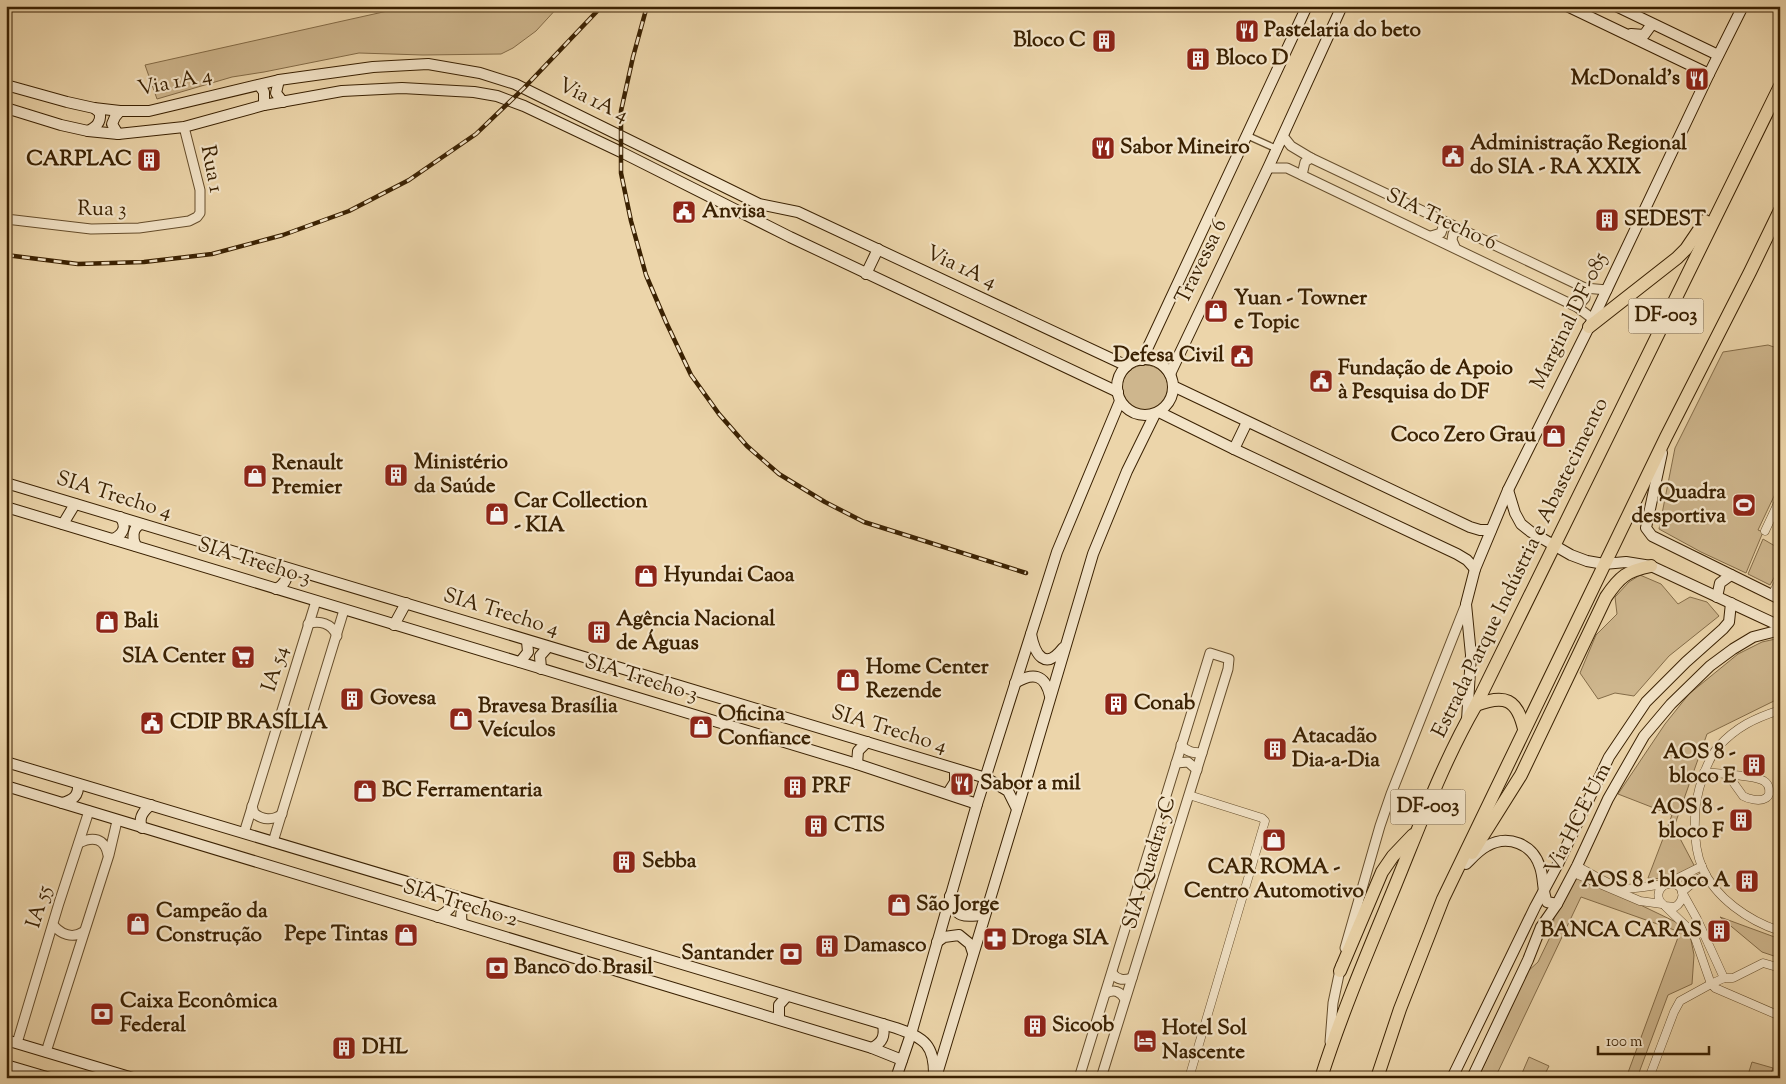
<svg xmlns="http://www.w3.org/2000/svg" width="1786" height="1084" viewBox="0 0 1786 1084" font-family="'Sorts Mill Goudy',serif">
<rect width="100%" height="100%" fill="#ecd5aa"/>
<filter id="stains"><feTurbulence type="fractalNoise" baseFrequency=".004" numOctaves="4"/><feColorMatrix values="0 0 0 0 .2 0 0 0 0 .09 0 0 0 0 .02 0 0 0 .5 -.17"/></filter>
<radialGradient id="worn" r=".72"><stop offset=".6" stop-color="#630" stop-opacity="0"/><stop offset="1" stop-color="#630" stop-opacity=".3"/></radialGradient>
<g fill="#ceb68d" stroke="#846c48">
<polygon points="410,6 559,6 536,31 513,48 501,54 423,55 359,53 264,72 232,77 157,99 145,65"/>
<polygon points="1768,345 1780,349 1780,493 1776,492 1758,530 1763,532 1746,573 1701,552 1659,529 1675,448 1723,352"/>
<circle cx="1145" cy="388" r="23"/>
<polygon points="1763,539 1780,549 1780,567 1770,585 1748,574"/>
<polygon points="1640,575 1661,584 1678,604 1690,597 1707,602 1719,616 1669,656 1634,696 1615,693 1598,699 1580,673 1596,635 1617,614 1615,597 1629,582"/>
<path d="M1780,638V698L1707,734L1674,827L1696,869C1677,878 1668,880 1648,878L1672,815L1618,794L1665,724L1689,694L1738,654L1762,642Z"/>
<polygon points="1578,875 1680,924 1690,935 1694,955 1692,984 1668,995 1637,1078 1626,1078 1680,932 1581,897 1495,1078 1478,1078 1527,972 1538,962 1552,933 1555,911"/>
<polygon points="1720,917 1780,939 1780,958 1762,952"/>
<polygon points="1529,1057 1549,1066 1543,1078 1520,1078"/>
<polygon points="1752,1062 1773,1068 1769,1078 1747,1078"/>
</g>
<g fill="none" stroke-linecap="round" stroke-linejoin="round">
<g stroke="#664e2c" stroke-width="8">
<polyline id="pedestrian" points="1246,135 1277,149"/>
</g>
<g stroke="#664e2c" stroke-width="9">
<g id="minor">
<polyline points="1765,531 1780,499"/>
<polyline points="1772,595 1780,580"/>
<path d="M1780,710C1755,718 1736,727 1718,747C1707,760 1699,786 1696,803C1694,823 1694,848 1702,867C1715,898 1749,921 1780,931"/>
<path d="M1704,772C1718,774 1753,775 1764,781C1769,784 1772,794 1766,798C1760,802 1748,799 1743,796L1728,775"/>
<path d="M1577,866C1591,873 1607,885 1623,888C1637,891 1669,880 1677,885C1686,890 1683,902 1675,907L1665,906C1656,900 1656,890 1666,884"/>
<polyline points="1574,873 1640,901 1662,904"/>
<polyline points="1668,883 1702,866"/>
<polyline points="1682,892 1697,919 1724,978"/>
<polyline points="1682,892 1696,880 1706,875"/>
<polyline points="1666,907 1690,930 1695,938 1711,984 1715,988 1780,1016"/>
<polyline points="1189,1078 1265,821 1262,818 1189,795"/>
<polyline points="1649,1078 1674,1012 1680,1001 1711,984 1724,978 1733,978 1763,963 1780,968"/>
</g>
</g>
<g stroke="#664e2c" stroke-width="11">
<g id="tertiary">
<polyline points="1283,136 1291,146 1311,158 1585,288 1607,290"/>
<polyline points="1268,168 1287,168 1577,307 1593,319"/>
<polyline points="1302,175 1305,162 1311,158"/>
<polyline points="6,219 91,229 139,228 189,221 197,217 200,213 200,190 184,127"/>
<polyline points="1431,236 1441,233 1444,224 1440,219"/>
<polyline points="1455,247 1452,240 1453,234 1461,229"/>
<polyline points="1577,307 1585,298 1585,288"/>
<path d="M308,624C319,620 332,623 337,636"/>
<path d="M1181,745C1187,752 1193,753 1202,753"/>
<polyline points="1176,763 1188,762 1197,770"/>
<path d="M252,806L254,813C262,820 273,821 282,814"/>
<polyline points="244,833 316,601"/>
<polyline points="273,842 344,610"/>
<path d="M79,843C93,836 105,838 108,855"/>
<path d="M53,925C61,934 72,939 83,932"/>
<polyline points="1345,948 1380,826 1391,794 1466,604"/>
<path d="M1112,973C1118,981 1124,980 1132,978"/>
<path d="M1106,993C1114,989 1120,991 1125,999"/>
<polyline points="1330,1042 1333,1003 1341,965"/>
<polyline points="17,1043 59,903 89,811"/>
<polyline points="46,1052 109,855 117,821"/>
<polyline points="1079,1078 1210,653 1229,659 1228,669 1101,1078"/>
</g>
</g>
<g stroke="#3a2102" stroke-width="12">
<g id="secondary">
<polyline points="1567,6 1709,74"/>
<polyline points="1616,6 1718,55"/>
<polyline points="1631,34 1644,35 1652,24"/>
<polyline points="279,80 276,93 283,102"/>
<polyline points="6,85 67,102 94,108 120,111 149,111 279,80 373,67 428,64 480,73 515,84 759,204 798,212 1127,366"/>
<polyline points="259,85 264,92 264,105"/>
<polyline points="6,108 61,125 88,131 118,134 184,127 264,105 342,91 402,88 474,92 497,96 524,106 621,152 790,237 1118,392"/>
<path d="M88,131C96,127 101,123 100,113L94,108"/>
<polyline points="118,134 112,124 115,117 120,111"/>
<polyline points="866,274 878,249"/>
<circle cx="1145" cy="387" r="28"/>
<polyline points="1142,360 1307,6"/>
<polyline points="1170,374 1268,168 1342,6"/>
<polyline points="1173,386 1470,527 1480,530 1491,530"/>
<polyline points="1159,412 1234,449 1457,554 1467,560 1475,569"/>
<polyline points="1234,449 1247,422"/>
<polyline points="1662,453 1647,523 1646,528 1652,536 1780,599"/>
<polyline points="6,483 986,778 1008,791 1017,809"/>
<polyline points="1508,490 1515,513 1521,524 1531,532 1571,555 1587,561 1604,564 1626,562 1651,566 1780,626"/>
<polyline points="6,507 857,764 977,804"/>
<polyline points="63,524 75,504"/>
<path d="M112,539C122,536 128,527 120,517"/>
<path d="M136,546C132,538 132,528 141,524"/>
<path d="M276,589C284,585 288,579 287,570L283,567"/>
<polyline points="1717,597 1720,583 1731,575"/>
<polyline points="394,625 406,603"/>
<path d="M1031,634C1035,655 1045,671 1063,648"/>
<polyline points="520,662 528,652 527,641"/>
<polyline points="541,669 540,656 548,647"/>
<path d="M1015,683C1033,672 1045,674 1050,696"/>
<polyline points="1467,720 1471,655 1466,604 1475,569 1508,490 1589,327 1709,74 1743,6"/>
<path d="M6,762L896,1028C925,1038 935,1045 934,1078"/>
<polyline points="857,764 858,751 867,742"/>
<polyline points="6,786 872,1048 902,1060"/>
<polyline points="948,793 955,782 955,770"/>
<path d="M62,803C73,800 79,796 78,784"/>
<path d="M142,828C138,818 143,811 151,805"/>
<path d="M1466,864C1472,858 1479,850 1487,846C1508,834 1533,844 1540,867C1544,878 1542,891 1547,902L1557,904"/>
<path d="M950,896C954,918 965,918 985,914"/>
<polyline points="438,917 446,912 450,908 448,894"/>
<path d="M462,924C460,913 461,908 470,901"/>
<polyline points="937,942 944,937 959,935 970,944 973,953"/>
<polyline points="779,1019 779,1005 787,996"/>
<polyline points="6,1040 133,1078"/>
<path d="M872,1048C883,1042 885,1036 883,1024"/>
<polyline points="6,1065 50,1078"/>
<polyline points="937,1074 1024,787 1093,554 1127,471 1155,414"/>
<polyline points="896,1078 911,1034 977,804 1057,552 1120,401"/>
<polyline points="1452,1078 1535,907 1558,864 1609,757 1646,702 1686,662 1723,629 1729,622 1731,603"/>
<polyline points="1472,1078 1528,960 1541,927 1557,904 1577,866 1608,799 1644,736 1671,704 1710,666 1733,649 1753,637 1780,630"/>
</g>
</g>
<g stroke="#3a2102" stroke-width="14">
<g id="trunk">
<polyline points="1589,327 1677,258 1686,249 1705,221"/>
<path d="M1476,705C1505,694 1517,699 1524,729"/>
<path d="M1472,853L1521,775L1606,597C1620,576 1627,571 1651,566"/>
<polyline points="1340,971 1382,872 1393,856 1413,835"/>
<path d="M1321,1078C1342,1012 1369,949 1395,886C1420,825 1443,762 1476,705L1780,86"/>
<polyline points="1377,1078 1400,1009 1443,899 1666,437 1750,272 1780,210"/>
</g>
</g>
<use href="#pedestrian" stroke="#f3e4c8" stroke-width="5.5"/>
<use href="#minor" stroke="#f3e4c8" stroke-width="8"/>
<use href="#tertiary" stroke="#f3e4c8" stroke-width="9"/>
<use href="#secondary" stroke="#f3e4c8" stroke-width="10"/>
<use href="#trunk" stroke="#ecd5aa" stroke-width="12"/>
<g stroke="#3a2102" stroke-width="4.5">
<g id="rail">
<polyline points="647,6 633,57 621,111 621,173 631,221 646,275 666,322 691,375 719,414 747,446 779,474 825,502 864,522 1026,573"/>
<polyline points="6,255 78,264 144,262 212,254 283,235 349,211 409,180 476,134 524,88 602,6"/>
</g>
</g>
<use href="#rail" stroke="#f3e4c8" stroke-width="2.5" stroke-dasharray="8" stroke-linecap="butt"/>
</g>
<defs>
<g id="restaurant-square" transform="scale(1.25)"><rect x="-9" y="-9" width="18" height="18" rx="4" fill="#8f2418" stroke="#f3e4c8"/><path d="M-5-6h1v4h1v-4h1v4h1v-4h1v5L-1.5 .5V6h-2V.5L-5-1ZM5-6V6H3V1.5H1.5Q1.5-4 5-6Z" fill="#fff"/></g>
<g id="building-square" transform="scale(1.25)"><rect x="-9" y="-9" width="18" height="18" rx="4" fill="#8f2418" stroke="#f3e4c8"/><path d="M-4-6H4V6H1V3H-1V6H-4ZM-2.5-4.3h1.7v1.8h-1.7ZM.8-4.3h1.7v1.8H.8ZM-2.5-1h1.7V.8h-1.7ZM.8-1h1.7V.8H.8Z" fill="#fff"/></g>
<g id="civic-square" transform="scale(1.25)"><rect x="-9" y="-9" width="18" height="18" rx="4" fill="#8f2418" stroke="#f3e4c8"/><path d="M-.6-6.5H3V-4.5H.6V-3L4-1V1h2V6H-6V1h2V-1L-.6-3ZM-1.2 2.5V6h2.4V2.5Z" fill="#fff"/></g>
<g id="shop-square" transform="scale(1.25)"><rect x="-9" y="-9" width="18" height="18" rx="4" fill="#8f2418" stroke="#f3e4c8"/><path d="M-5-2.5h2.3a2.7 3.5 0 0 1 5.4 0H5L5.5 6h-11ZM-1.5-2.5h3a1.5 2.3 0 0 0-3 0Z" fill="#fff"/></g>
<g id="stadium-square" transform="scale(1.25)"><rect x="-9" y="-9" width="18" height="18" rx="4" fill="#8f2418" stroke="#f3e4c8"/><path d="M0-5a6.5 5 0 1 0 0 10a6.5 5 0 1 0 0-10ZM-3.5-1.8h7v3.6h-7Z" fill="#fff"/></g>
<g id="supermarket-square" transform="scale(1.25)"><rect x="-9" y="-9" width="18" height="18" rx="4" fill="#8f2418" stroke="#f3e4c8"/><path d="M-6-5.5h2.5l.6 2H6L4.5 2H-2.5L-4.4-4H-6ZM-1.5 3.2a1.3 1.3 0 1 0 .1 0ZM3 3.2a1.3 1.3 0 1 0 .1 0Z" fill="#fff"/></g>
<g id="pharmacy-square" transform="scale(1.25)"><rect x="-9" y="-9" width="18" height="18" rx="4" fill="#8f2418" stroke="#f3e4c8"/><path d="M-2-6h4v4h4v4h-4v4h-4v-4h-4v-4h4Z" fill="#fff"/></g>
<g id="bank-square" transform="scale(1.25)"><rect x="-9" y="-9" width="18" height="18" rx="4" fill="#8f2418" stroke="#f3e4c8"/><path d="M-6-4H6V4H-6ZM0-2.3a2.3 2.3 0 1 0 0 4.6a2.3 2.3 0 1 0 0-4.6Z" fill="#fff"/></g>
<g id="hotel-square" transform="scale(1.25)"><rect x="-9" y="-9" width="18" height="18" rx="4" fill="#8f2418" stroke="#f3e4c8"/><path d="M-6-4.5h1.5V1H6V5H4.5V3h-9V5H-6ZM-4 0a1.8 1.8 0 1 1 3.6 0ZM.5 0V-2.5h3Q6-2.5 6 0Z" fill="#fff"/></g>
</defs>
<g fill-rule="evenodd">
<use href="#restaurant-square" x="1247" y="31"/>
<use href="#building-square" x="1104" y="41"/>
<use href="#building-square" x="1198" y="59"/>
<use href="#restaurant-square" x="1697" y="79"/>
<use href="#restaurant-square" x="1103" y="148"/>
<use href="#civic-square" x="1453" y="156"/>
<use href="#building-square" x="149" y="160"/>
<use href="#civic-square" x="684" y="212"/>
<use href="#building-square" x="1607" y="220"/>
<use href="#shop-square" x="1216" y="311"/>
<use href="#civic-square" x="1242" y="356"/>
<use href="#civic-square" x="1321" y="381"/>
<use href="#shop-square" x="1554" y="436"/>
<use href="#building-square" x="396" y="475"/>
<use href="#shop-square" x="255" y="476"/>
<use href="#stadium-square" x="1744" y="505"/>
<use href="#shop-square" x="497" y="514"/>
<use href="#shop-square" x="646" y="576"/>
<use href="#shop-square" x="107" y="622"/>
<use href="#building-square" x="599" y="632"/>
<use href="#supermarket-square" x="243" y="657"/>
<use href="#shop-square" x="848" y="680"/>
<use href="#building-square" x="352" y="699"/>
<use href="#building-square" x="1116" y="704"/>
<use href="#shop-square" x="461" y="719"/>
<use href="#civic-square" x="152" y="723"/>
<use href="#shop-square" x="701" y="727"/>
<use href="#building-square" x="1275" y="749"/>
<use href="#building-square" x="1754" y="765"/>
<use href="#restaurant-square" x="962" y="784"/>
<use href="#building-square" x="795" y="787"/>
<use href="#shop-square" x="365" y="791"/>
<use href="#building-square" x="1741" y="820"/>
<use href="#building-square" x="816" y="826"/>
<use href="#shop-square" x="1274" y="840"/>
<use href="#building-square" x="624" y="862"/>
<use href="#building-square" x="1747" y="881"/>
<use href="#shop-square" x="899" y="905"/>
<use href="#shop-square" x="138" y="924"/>
<use href="#building-square" x="1719" y="931"/>
<use href="#shop-square" x="406" y="935"/>
<use href="#pharmacy-square" x="995" y="939"/>
<use href="#building-square" x="827" y="946"/>
<use href="#bank-square" x="791" y="954"/>
<use href="#bank-square" x="497" y="968"/>
<use href="#bank-square" x="102" y="1014"/>
<use href="#building-square" x="1035" y="1026"/>
<use href="#hotel-square" x="1145" y="1041"/>
<use href="#building-square" x="344" y="1048"/>
</g>
<g text-anchor="middle" dominant-baseline="central" stroke-width="4.5" stroke-linejoin="round" paint-order="stroke">
<g fill="#f3e4c8" stroke="#725c3d" stroke-width="1">
<rect x="1628.5" y="298.5" width="75" height="35" rx="4"/>
<rect x="1390.5" y="789.5" width="75" height="35" rx="4"/>
</g>
<g font-size="20" font-weight="bold" fill="#3a2102">
<text x="1666" y="316">DF-003</text>
<text x="1428" y="807">DF-003</text>
</g>
<g font-size="21" font-weight="bold" fill="#3a2102" stroke="#f3e4c8" text-anchor="start">
<text x="1264" y="31">Pastelaria do beto</text>
<text x="1086" y="41" text-anchor="end">Bloco C</text>
<text x="1216" y="59">Bloco D</text>
<text x="1680" y="79" text-anchor="end">McDonald's</text>
<text x="1470" y="144">Administração Regional<tspan x="1470" dy="24">do SIA - RA XXIX</tspan></text>
<text x="1120" y="148">Sabor Mineiro</text>
<text x="132" y="160" text-anchor="end">CARPLAC</text>
<text x="702" y="212">Anvisa</text>
<text x="1624" y="220">SEDEST</text>
<text x="1234" y="299">Yuan - Towner<tspan x="1234" dy="24">e Topic</tspan></text>
<text x="1224" y="356" text-anchor="end">Defesa Civil</text>
<text x="1338" y="369">Fundação de Apoio<tspan x="1338" dy="24">à Pesquisa do DF</tspan></text>
<text x="1536" y="436" text-anchor="end">Coco Zero Grau</text>
<text x="414" y="463">Ministério<tspan x="414" dy="24">da Saúde</tspan></text>
<text x="272" y="464">Renault<tspan x="272" dy="24">Premier</tspan></text>
<text x="1726" y="493" text-anchor="end">Quadra<tspan x="1726" dy="24">desportiva</tspan></text>
<text x="514" y="502">Car Collection<tspan x="514" dy="24">- KIA</tspan></text>
<text x="664" y="576">Hyundai Caoa</text>
<text x="616" y="620">Agência Nacional<tspan x="616" dy="24">de Águas</tspan></text>
<text x="124" y="622">Bali</text>
<text x="226" y="657" text-anchor="end">SIA Center</text>
<text x="866" y="668">Home Center<tspan x="866" dy="24">Rezende</tspan></text>
<text x="370" y="699">Govesa</text>
<text x="1134" y="704">Conab</text>
<text x="478" y="707">Bravesa Brasília<tspan x="478" dy="24">Veículos</tspan></text>
<text x="718" y="715">Oficina<tspan x="718" dy="24">Confiance</tspan></text>
<text x="170" y="723">CDIP BRASÍLIA</text>
<text x="1292" y="737">Atacadão<tspan x="1292" dy="24">Dia-a-Dia</tspan></text>
<text x="1736" y="753" text-anchor="end">AOS 8 -<tspan x="1736" dy="24">bloco E</tspan></text>
<text x="980" y="784">Sabor a mil</text>
<text x="812" y="787">PRF</text>
<text x="382" y="791">BC Ferramentaria</text>
<text x="1724" y="808" text-anchor="end">AOS 8 -<tspan x="1724" dy="24">bloco F</tspan></text>
<text x="834" y="826">CTIS</text>
<text x="642" y="862">Sebba</text>
<text x="1274" y="868" text-anchor="middle">CAR ROMA -<tspan x="1274" dy="24">Centro Automotivo</tspan></text>
<text x="1730" y="881" text-anchor="end">AOS 8 - bloco A</text>
<text x="916" y="905">São Jorge</text>
<text x="156" y="912">Campeão da<tspan x="156" dy="24">Construção</tspan></text>
<text x="1702" y="931" text-anchor="end">BANCA CARAS</text>
<text x="388" y="935" text-anchor="end">Pepe Tintas</text>
<text x="1012" y="939">Droga SIA</text>
<text x="844" y="946">Damasco</text>
<text x="774" y="954" text-anchor="end">Santander</text>
<text x="514" y="968">Banco do Brasil</text>
<text x="120" y="1002">Caixa Econômica<tspan x="120" dy="24">Federal</tspan></text>
<text x="1052" y="1026">Sicoob</text>
<text x="1162" y="1029">Hotel Sol<tspan x="1162" dy="24">Nascente</tspan></text>
<text x="362" y="1048">DHL</text>
</g>
<g font-size="21" fill="#3a2102" stroke="#f3e4c8">
<text transform="translate(175 83) rotate(-11)">Via 1A 4</text>
<text transform="translate(593 101) rotate(26)">Via 1A 4</text>
<text transform="translate(211 169) rotate(79)">Rua 1</text>
<text transform="translate(102 210) rotate(1)">Rua 3</text>
<text transform="translate(1441 220) rotate(25)">SIA Trecho 6</text>
<text transform="translate(1202 262) rotate(-64)">Travessa 6</text>
<text transform="translate(961 268) rotate(25)">Via 1A 4</text>
<text transform="translate(1570 321) rotate(-64)">Marginal DF-085</text>
<text transform="translate(114 496) rotate(17)">SIA Trecho 4</text>
<text transform="translate(254 562) rotate(17)">SIA Trecho 3</text>
<text transform="translate(1521 568) rotate(-64)">Estrada Parque Indústria e Abastecimento</text>
<text transform="translate(501 613) rotate(17)">SIA Trecho 4</text>
<text transform="translate(276 669) rotate(-73)">IA 54</text>
<text transform="translate(641 679) rotate(17)">SIA Trecho 3</text>
<text transform="translate(889 730) rotate(17)">SIA Trecho 4</text>
<text transform="translate(1579 819) rotate(-63)">Via HCE Um</text>
<text transform="translate(1150 863) rotate(-73)">SIA Quadra 5C</text>
<text transform="translate(460 904) rotate(17)">SIA Trecho 2</text>
<text transform="translate(40 907) rotate(-73)">IA 55</text>
</g>
</g>
<rect width="1786" height="1084" fill="none" stroke="#ecd5aa" stroke-width="25"/>
<rect x="8" y="8" width="1771" height="1069" fill="none" stroke="#3a2102" stroke-width="2.5"/>
<rect x="12" y="12" width="1761" height="1059" fill="none" stroke="#3a2102"/>
<path d="M1598 1046v8h111v-8" fill="none" stroke="#3a2102" stroke-width="2.5"/>
<text x="1606" y="1046" font-size="15" fill="#3a2102" stroke="#f3e4c8" stroke-width="4" paint-order="stroke">100 m</text>
<rect width="100%" height="100%" filter="url(#stains)"/>
<rect width="100%" height="100%" fill="url(#worn)"/>
</svg>
